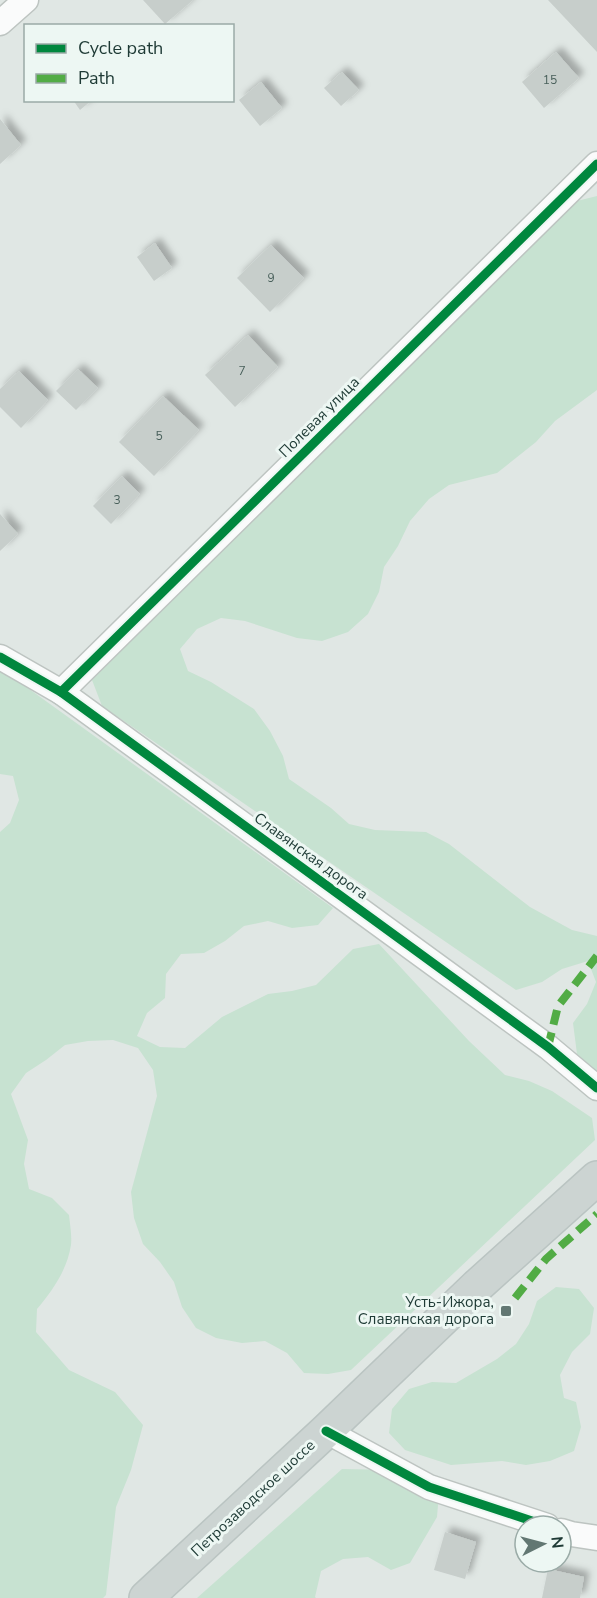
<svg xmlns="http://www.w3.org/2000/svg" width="597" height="1598" viewBox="0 0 597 1598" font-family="'Nunito Sans',sans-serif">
<defs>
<filter id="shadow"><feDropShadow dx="5.5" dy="-5.5" stdDeviation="3" flood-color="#0004"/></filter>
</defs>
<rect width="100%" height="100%" fill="#e0e7e4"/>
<g fill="#c7e2d1">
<polygon points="597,196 597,390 555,421 536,442 497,473 449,485 429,499 410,521 398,546 384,567 379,592 368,614 348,632 322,641 297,638 245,621 221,618 197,629 180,649 188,671 211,682 254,709 270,731 283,756 289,779 331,808 349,824 375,830 426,832 449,844 530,907 572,930 597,936 597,1072 577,1054 573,1023 587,1004 596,982 588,961 562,969 542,982 516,990 102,706 92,680 565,204"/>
<path d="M0,668L333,908L318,925L292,928L268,921L244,926L225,941L204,953L181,954L166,974L165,998L147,1013L137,1036L160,1047L185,1048L222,1017L268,994L292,991L316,985L353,949L379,944L469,1041L505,1075L529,1081L552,1091L592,1118L595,1140L351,1370L328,1374L304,1373L287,1353L265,1341L242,1343L216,1338L196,1328L182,1307L174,1282L160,1262L143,1244L134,1218L131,1192L157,1096L153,1070L138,1048L113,1040L88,1041L65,1045L46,1060L26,1073L11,1094L28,1140L24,1164L29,1189L52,1198L69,1215C70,1225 72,1235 71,1245C67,1270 53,1290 37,1309L36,1332L69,1370L115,1392L143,1425L131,1470L116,1507L106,1595L103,1598H0V832L10,823L19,800L13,776L0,774Z"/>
<polygon points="556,1287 579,1289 594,1308 590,1334 572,1352 560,1375 564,1398 576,1402 581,1427 574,1451 550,1461 526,1465 502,1461 451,1465 405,1450 389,1433 392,1409 409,1389 432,1382 456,1383 497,1359 516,1344 529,1324 537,1301"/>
<polygon points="342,1469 396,1470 439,1493 437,1517 410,1563 391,1570 368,1557 343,1559 321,1571 315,1597 316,1598 197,1598"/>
</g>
<g fill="#c7cecb" filter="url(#shadow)">
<polygon points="143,0 193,0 165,24"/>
<polygon points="548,0 597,0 597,52"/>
<polygon points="556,52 579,78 544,108 522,82"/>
<polygon points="342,72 359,90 341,106 324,88"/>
<polygon points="261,82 282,108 260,126 239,100"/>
<polygon points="73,100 92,100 80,110"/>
<polygon points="0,119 21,145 0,164"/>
<polygon points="155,243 172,268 154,281 137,257"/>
<polygon points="271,245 304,278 270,312 237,278"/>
<polygon points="248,335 278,367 235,407 205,375"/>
<polygon points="78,369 98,388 76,410 56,391"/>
<polygon points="19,371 48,400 21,428 0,407 0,389"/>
<polygon points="163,396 199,430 154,476 119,442"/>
<polygon points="122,476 140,494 111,524 93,506"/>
<polygon points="0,514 18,534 0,551"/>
<polygon points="445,1532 476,1542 465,1579 434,1570"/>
<polygon points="548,1569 584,1577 580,1598 542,1598"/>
</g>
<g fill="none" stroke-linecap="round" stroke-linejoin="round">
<g stroke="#bdc4c1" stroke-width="27">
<g id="street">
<polyline points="0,23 26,0"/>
<polyline points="0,657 61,692 548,1047 597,1088"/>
<polyline points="61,692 597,164"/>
<polyline points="326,1431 429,1487 547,1526"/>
<polyline points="561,1531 571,1534 597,1538"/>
</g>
</g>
<g stroke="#bac4c2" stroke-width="36">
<polyline id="primary" points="146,1598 326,1431 477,1286 597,1178"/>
</g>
<use href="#street" stroke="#fafbfb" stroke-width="24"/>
<use href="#primary" stroke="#ccd4d2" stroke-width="33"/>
<g stroke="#52ac45" stroke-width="8" stroke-dasharray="15 8" stroke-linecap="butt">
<polyline points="548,1047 558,1006 597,956"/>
<polyline points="515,1298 546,1259 597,1214"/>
</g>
<g stroke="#edf7f3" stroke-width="13">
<g id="cycleway">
<polyline points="0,657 61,692 548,1047 597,1088"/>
<polyline points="61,692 597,164"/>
<polyline points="326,1431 429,1487 547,1526"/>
</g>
</g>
<use href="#cycleway" stroke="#00873e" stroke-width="9"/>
</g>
<rect fill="#627772" stroke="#edf7f3" stroke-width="2" x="500" y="1305" width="12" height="12" rx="3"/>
<g text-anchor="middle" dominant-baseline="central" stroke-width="6" stroke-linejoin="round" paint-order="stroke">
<g font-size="12" fill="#49605b">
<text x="550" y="80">15</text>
<text x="271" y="278">9</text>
<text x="242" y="371">7</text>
<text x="159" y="436">5</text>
<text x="117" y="500">3</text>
</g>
<g font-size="15" fill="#1e3a35" stroke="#edf7f3">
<text transform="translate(319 417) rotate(-45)">Полевая улица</text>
<text transform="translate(311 856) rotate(36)">Славянская дорога</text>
<text transform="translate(253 1498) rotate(-43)">Петрозаводское шоссе</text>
</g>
<g font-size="15" fill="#1e3a35" stroke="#edf7f3" text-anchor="end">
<text x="494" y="1302">Усть-Ижора,<tspan x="494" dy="17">Славянская дорога</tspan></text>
</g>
</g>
<rect x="24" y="24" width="210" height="78" fill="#edf7f3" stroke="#9aaba7" stroke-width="1.5"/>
<rect x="36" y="44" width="30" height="9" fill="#00873e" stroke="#9aaba7" stroke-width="1.5"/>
<text x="78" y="54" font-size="18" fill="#1e3a35">Cycle path</text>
<rect x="36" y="74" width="30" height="9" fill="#52ac45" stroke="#9aaba7" stroke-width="1.5"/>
<text x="78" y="84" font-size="18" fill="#1e3a35">Path</text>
<g transform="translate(543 1544) rotate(84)"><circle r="28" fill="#edf7f3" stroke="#9aaba7" stroke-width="1.5"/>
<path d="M0-4.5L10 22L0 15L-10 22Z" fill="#627772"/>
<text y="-9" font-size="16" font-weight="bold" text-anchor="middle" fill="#1e3a35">N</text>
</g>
</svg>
